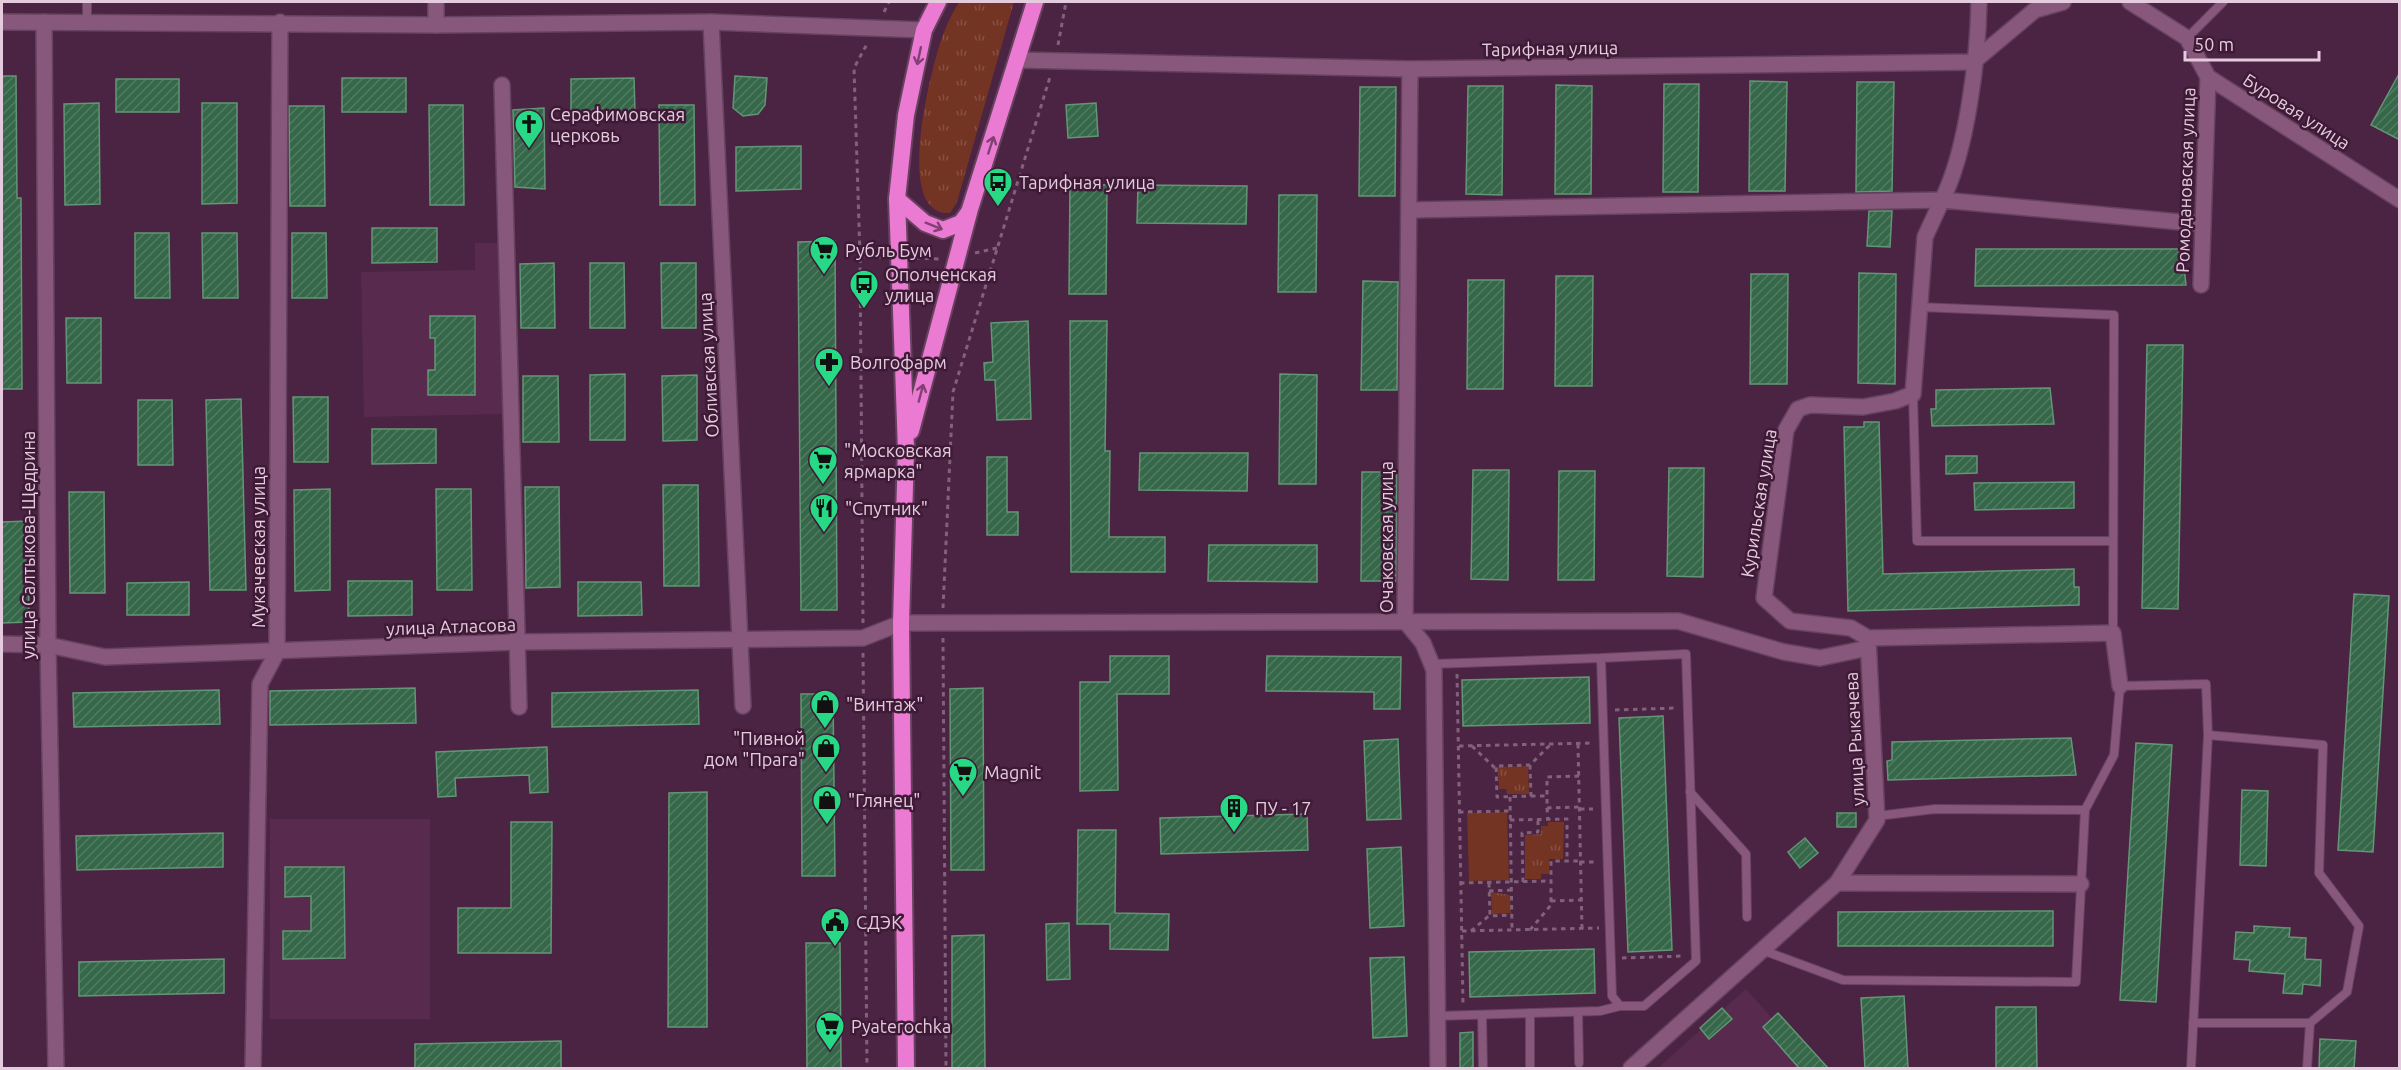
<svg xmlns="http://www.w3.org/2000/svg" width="2401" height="1070" viewBox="0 0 2401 1070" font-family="Ubuntu,sans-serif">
<defs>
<pattern id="grass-tufts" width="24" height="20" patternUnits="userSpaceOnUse" patternTransform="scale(1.5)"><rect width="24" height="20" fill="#733423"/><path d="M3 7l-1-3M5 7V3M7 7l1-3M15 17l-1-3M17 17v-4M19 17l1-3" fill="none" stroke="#875042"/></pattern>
<pattern id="building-hatch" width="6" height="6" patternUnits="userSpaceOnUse" patternTransform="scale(1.5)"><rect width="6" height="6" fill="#356749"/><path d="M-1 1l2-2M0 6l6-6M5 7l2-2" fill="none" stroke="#527b63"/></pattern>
</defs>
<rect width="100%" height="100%" fill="#4a2442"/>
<g fill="#582b4e">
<polygon points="475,243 501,243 504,414 364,417 361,272 475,270"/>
<rect x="270" y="819" width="160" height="200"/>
<polygon points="1746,989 1816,1068 1658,1068"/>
</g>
<g fill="url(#grass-tufts)">
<path d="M959,2H1014L957,202L950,213C892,217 932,64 943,35C947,23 953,12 959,2Z"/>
<polygon points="1528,766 1529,794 1507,794 1506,789 1499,789 1498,767"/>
<polygon points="1548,822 1564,822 1563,859 1549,859 1549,874 1541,874 1541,879 1525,879 1525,835 1541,834 1541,826 1548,826"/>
<polygon points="1491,892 1510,895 1511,913 1492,914"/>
</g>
<polygon fill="#733423" points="1507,812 1509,880 1469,881 1467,813"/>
<g fill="url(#building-hatch)" stroke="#639676" stroke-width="1.5">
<polygon points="2400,72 2400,140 2371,125"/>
<polygon points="2,76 16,76 17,198 21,198 22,389 2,389"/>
<polygon points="735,76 767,78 765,105 758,114 743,116 733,108"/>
<rect x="342" y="78" width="64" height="34"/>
<polygon points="634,78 635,112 571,113 571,79"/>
<rect x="116" y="79" width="63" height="33"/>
<polygon points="1750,81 1787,82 1785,191 1749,191"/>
<polygon points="1857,82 1894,82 1892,191 1856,192"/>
<polygon points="1664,84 1699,84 1698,192 1663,192"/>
<polygon points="1556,85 1592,86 1591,194 1555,194"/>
<polygon points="1468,86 1503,86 1502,195 1466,194"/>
<polygon points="1360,87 1396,87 1395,196 1359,196"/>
<polygon points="99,103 100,204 65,205 64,104"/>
<polygon points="202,103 237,103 237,203 202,204"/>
<polygon points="1096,103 1098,136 1068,138 1066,105"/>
<polygon points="429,105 463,105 464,205 430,205"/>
<polygon points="659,105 694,105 695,205 660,205"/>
<polygon points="289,106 324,106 325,206 290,206"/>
<polygon points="544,108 545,189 515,187 513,110"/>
<polygon points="801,146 801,189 736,191 736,147"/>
<polygon points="1070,184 1107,185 1106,294 1069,294"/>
<polygon points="1138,185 1247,186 1246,224 1137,223"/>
<polygon points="1279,195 1317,195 1316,292 1278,292"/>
<polygon points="1869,211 1892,211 1890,247 1867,246"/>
<polygon points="372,228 437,228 437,262 372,263"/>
<polygon points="135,233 169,233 170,298 135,298"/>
<polygon points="202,233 237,233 238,298 203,298"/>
<polygon points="292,233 326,233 327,298 292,298"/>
<polygon points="835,241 837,610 801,610 798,242"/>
<polygon points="1976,249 2182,249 2186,285 1975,286"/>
<polygon points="554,263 555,328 521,328 520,264"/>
<polygon points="590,263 624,263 625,328 590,328"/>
<polygon points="661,263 696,263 696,328 662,328"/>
<polygon points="1859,273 1896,274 1895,384 1858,383"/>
<polygon points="1751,274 1788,274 1787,384 1750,384"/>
<polygon points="1556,276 1593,276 1592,386 1555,386"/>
<polygon points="1468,280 1504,280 1503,389 1467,389"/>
<polygon points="1363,281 1398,282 1397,390 1361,390"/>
<polygon points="430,316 475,316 475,395 428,395 428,370 435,370 435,338 430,338"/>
<polygon points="66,318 101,318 101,383 67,383"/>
<polygon points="1028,321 1031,419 997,420 995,380 985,380 984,363 993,362 991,323"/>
<polygon points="1070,321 1107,321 1105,451 1110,451 1109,537 1165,537 1165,572 1071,572"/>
<polygon points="2147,345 2183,345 2178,609 2142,608"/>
<polygon points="625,374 625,440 590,440 590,375"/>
<polygon points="1280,374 1317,375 1316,484 1279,484"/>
<polygon points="697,375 697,440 663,441 662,376"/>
<polygon points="523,376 558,376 559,442 523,442"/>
<polygon points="2050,388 2054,424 1932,426 1931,409 1936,409 1936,390"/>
<polygon points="293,397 328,397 328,462 294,462"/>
<polygon points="241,399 246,590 210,590 206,400"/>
<polygon points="138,400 172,400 173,465 138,465"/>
<polygon points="1864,422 1879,422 1883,574 2074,569 2074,587 2079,587 2079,605 1848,611 1844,427 1864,427"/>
<polygon points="372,429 436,429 436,463 372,464"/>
<polygon points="1140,453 1248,453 1247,491 1139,490"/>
<polygon points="1946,456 1977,456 1977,473 1946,474"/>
<polygon points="987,457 1007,457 1007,512 1018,512 1018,535 987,535"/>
<polygon points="1669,468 1704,468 1703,577 1667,576"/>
<polygon points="1473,470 1509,470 1508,580 1471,579"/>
<polygon points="1559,471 1595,471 1594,580 1558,580"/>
<polygon points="1362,472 1397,472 1396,581 1361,581"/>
<polygon points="2074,482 2074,508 1975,510 1974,483"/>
<polygon points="663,485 698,485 699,586 664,586"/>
<polygon points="525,487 559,487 560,587 526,588"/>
<polygon points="330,489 330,590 295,591 294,490"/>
<polygon points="436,489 471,489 472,590 437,590"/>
<polygon points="69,492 104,492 105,593 70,593"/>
<polygon points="28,521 29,622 2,623 2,522"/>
<polygon points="1209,545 1317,545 1317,582 1208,581"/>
<polygon points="348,581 412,581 412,615 348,616"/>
<polygon points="189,582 189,615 127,615 127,583"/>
<polygon points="578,582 641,582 642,615 578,616"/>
<polygon points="2354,594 2389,596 2373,852 2338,850"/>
<polygon points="1110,656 1169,656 1169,694 1117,694 1118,790 1080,791 1080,682 1110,682"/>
<polygon points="1267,656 1401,657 1400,709 1374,709 1374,692 1266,691"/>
<polygon points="1589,677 1590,723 1463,726 1462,680"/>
<polygon points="415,688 416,723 270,725 270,691"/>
<polygon points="983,688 984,870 951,870 950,689"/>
<polygon points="219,690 220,724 74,727 73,693"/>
<polygon points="698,690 699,724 552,727 552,693"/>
<polygon points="801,694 833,694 835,876 802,876"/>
<polygon points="1663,716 1672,950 1628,952 1619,718"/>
<polygon points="2071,738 2076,775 1888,780 1887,761 1892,760 1892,742"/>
<polygon points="1398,739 1401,819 1367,820 1364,741"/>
<polygon points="2136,743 2172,745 2156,1002 2120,1000"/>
<polygon points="547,747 548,792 530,793 529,775 455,778 456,796 438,797 436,752"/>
<polygon points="2242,790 2268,791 2266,866 2240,865"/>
<polygon points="707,792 707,1027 668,1027 669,793"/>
<rect x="1837" y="813" width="19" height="14"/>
<polygon points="1307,814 1308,850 1161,854 1160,818"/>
<polygon points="511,822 552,822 551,953 458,953 458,908 511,908"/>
<polygon points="1078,830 1116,830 1115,913 1169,914 1168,950 1110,949 1110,924 1077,924"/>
<polygon points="223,833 223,867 77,870 76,836"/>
<polygon points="1805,838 1818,853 1800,868 1788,852"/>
<polygon points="1401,847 1404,926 1370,928 1367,849"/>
<polygon points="285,867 344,867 345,958 283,959 283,931 311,931 311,896 285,897"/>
<polygon points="2053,911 2053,946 1838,946 1838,912"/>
<polygon points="1069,923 1070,979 1047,980 1046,924"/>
<polygon points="2254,926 2290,928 2289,937 2306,938 2305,959 2321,960 2320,986 2303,984 2302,994 2283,993 2285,974 2249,971 2250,960 2234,959 2236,932 2254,933"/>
<polygon points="984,935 985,1068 952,1068 952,936"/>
<polygon points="806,943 840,943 841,1068 807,1068"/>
<polygon points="1594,949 1595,993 1470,997 1469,952"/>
<polygon points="1404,957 1407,1036 1373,1038 1370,958"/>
<polygon points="224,959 224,993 79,996 79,962"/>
<polygon points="1904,996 1908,1068 1865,1068 1861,998"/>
<polygon points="1996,1007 2036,1007 2037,1068 1996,1068"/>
<polygon points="1722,1008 1732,1019 1709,1039 1700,1028"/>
<polygon points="1778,1013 1828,1068 1799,1068 1763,1027"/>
<polygon points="1473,1032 1473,1068 1460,1068 1460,1033"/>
<polygon points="2320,1039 2356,1041 2354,1068 2319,1068"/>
<polygon points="561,1041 561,1068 415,1068 415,1044"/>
</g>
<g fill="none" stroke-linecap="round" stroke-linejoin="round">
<g stroke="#66425e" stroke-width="10">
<g id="service">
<polyline points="87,2 87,22"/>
<polyline points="2187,38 2223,2"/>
<polyline points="1919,307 2114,315 2113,633"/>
<polyline points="1913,394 1917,541 2113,541"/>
<polyline points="1432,664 1601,658 1612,996 1620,1006 1644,1006 1696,961 1686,654 1601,658"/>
<polyline points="2208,735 2323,745 2319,873 2359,926 2347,992 2310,1023 2307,1068"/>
<polyline points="1690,792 1746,854 1747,917"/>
<polyline points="1877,816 1935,809 2085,810"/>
<polyline points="1762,950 1843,980 2076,982 2085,810 2114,755 2120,686 2206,684 2208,735 2191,1068"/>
<polyline points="1578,1012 1579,1063"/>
<polyline points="1530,1013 1530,1068"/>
<polyline points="1482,1015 1483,1068"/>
<polyline points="1437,1016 1600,1011 1620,1006"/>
<polyline points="2193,1023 2310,1023"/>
</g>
</g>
<g stroke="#66425e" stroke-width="18">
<g id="minor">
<polyline points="2130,2 2187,38 2208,77 2400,200"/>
<polyline points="44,22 48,645 56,1068"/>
<polyline points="711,22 743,706"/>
<polyline points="1018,60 1410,69 1973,62 2035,10 2063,2"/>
<polyline points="1410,69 1405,621 1423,643 1434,670 1438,1068"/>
<polyline points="502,85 519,707"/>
<path d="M1409,210L1942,200C1967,151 1978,58 1979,2"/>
<polyline points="2201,285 2208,77"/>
<polyline points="2,644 48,645 105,657 517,642 863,638 901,623 1678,621 1784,652 1820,658 1868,648 1868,638 1851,628 1790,621 1764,598 1786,430 1798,409 1810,405 1863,407 1895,401 1913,394 1925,237 1942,200 2202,224"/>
<polyline points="1837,883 2081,884"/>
<polyline points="253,1068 260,684 277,652 280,22"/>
<polyline points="1631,1068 1837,883 1877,820 1868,638 2113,633 2120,686"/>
</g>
</g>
<g stroke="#66425e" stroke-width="18">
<g id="tertiary">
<polyline points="436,2 436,25"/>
<polyline points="2,22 436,25 711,22 924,30"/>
</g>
</g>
<g stroke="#66425e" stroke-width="20">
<g id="trunk">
<polyline points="897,199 925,223 943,230 961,223 969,212"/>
<polyline points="911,431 970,209 1035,2"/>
<polyline points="906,1068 901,623 906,450 897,199 906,115 924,30 938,2"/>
</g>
</g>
<g stroke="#82617b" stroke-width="3" stroke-dasharray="4.5 4.5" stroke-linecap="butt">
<polyline points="884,12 889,2"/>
<polyline points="1058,45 1066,2"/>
<polyline points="975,253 997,248"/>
<polyline points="860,256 882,257"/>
<polyline points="916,258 939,259"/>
<polyline points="943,608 953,392 1050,77"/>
<polyline points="863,623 860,256 854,68 867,44"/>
<polyline points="943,638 946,1068"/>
<polyline points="863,653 867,1068"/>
<polyline points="1457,674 1463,1004"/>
<polyline points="1615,710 1677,708"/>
<polyline points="1578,744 1582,929"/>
<polyline points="1459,746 1593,743"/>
<polyline points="1472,746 1496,769"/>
<polyline points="1530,765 1531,796 1497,797 1496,766 1530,765 1551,744"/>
<polyline points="1579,776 1547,777 1547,808 1579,807"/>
<polyline points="1531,796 1547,796"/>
<polyline points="1510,797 1512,930"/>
<polyline points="1547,808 1548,820"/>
<polyline points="1580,809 1593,809"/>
<polyline points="1459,812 1510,811"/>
<polyline points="1510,820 1567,819 1567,861"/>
<polyline points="1580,862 1597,862"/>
<polyline points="1523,882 1522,833 1538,832 1538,820"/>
<polyline points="1460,883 1551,881"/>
<polyline points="1489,883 1490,916 1512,915"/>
<polyline points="1489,891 1511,890"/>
<polyline points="1551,901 1581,900"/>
<polyline points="1530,930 1551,905 1551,861 1581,861"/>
<polyline points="1462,931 1599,928"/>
<polyline points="1471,931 1490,915"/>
<polyline points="1622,958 1684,956"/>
</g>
<use href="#service" stroke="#88577c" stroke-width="8"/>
<use href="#minor" stroke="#88577c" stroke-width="15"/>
<use href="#tertiary" stroke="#88577c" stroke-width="15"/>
<use href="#trunk" stroke="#ea7ad2" stroke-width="16"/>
</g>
<defs><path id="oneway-shaft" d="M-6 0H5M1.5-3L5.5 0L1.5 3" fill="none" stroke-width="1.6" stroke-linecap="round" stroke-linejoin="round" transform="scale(1.5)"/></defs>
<g stroke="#834075">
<use href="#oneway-shaft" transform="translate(919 56) rotate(102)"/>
<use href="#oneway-shaft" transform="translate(991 145) rotate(-72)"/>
<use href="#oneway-shaft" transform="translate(934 226) rotate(22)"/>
<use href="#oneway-shaft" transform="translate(921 393) rotate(-75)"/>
</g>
<defs>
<g id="church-pin" transform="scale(1.5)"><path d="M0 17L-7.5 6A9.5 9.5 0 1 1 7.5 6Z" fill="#27d885" stroke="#3f1a37"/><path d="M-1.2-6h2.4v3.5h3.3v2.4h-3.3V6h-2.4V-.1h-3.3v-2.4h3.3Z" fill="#111"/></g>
<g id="bus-pin" transform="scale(1.5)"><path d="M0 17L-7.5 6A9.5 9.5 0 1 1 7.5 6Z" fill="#27d885" stroke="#3f1a37"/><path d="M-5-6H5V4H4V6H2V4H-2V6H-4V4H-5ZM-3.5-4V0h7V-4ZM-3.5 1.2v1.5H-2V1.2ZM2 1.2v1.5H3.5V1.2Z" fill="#111"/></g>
<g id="supermarket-pin" transform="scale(1.5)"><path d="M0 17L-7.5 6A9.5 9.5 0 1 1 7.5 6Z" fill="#27d885" stroke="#3f1a37"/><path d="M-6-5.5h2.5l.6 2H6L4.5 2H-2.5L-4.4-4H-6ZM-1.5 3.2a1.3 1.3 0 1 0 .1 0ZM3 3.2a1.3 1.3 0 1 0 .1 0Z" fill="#111"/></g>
<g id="pharmacy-pin" transform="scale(1.5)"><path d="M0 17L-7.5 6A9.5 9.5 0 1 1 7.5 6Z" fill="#27d885" stroke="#3f1a37"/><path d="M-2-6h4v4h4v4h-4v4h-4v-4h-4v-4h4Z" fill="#111"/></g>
<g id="restaurant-pin" transform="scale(1.5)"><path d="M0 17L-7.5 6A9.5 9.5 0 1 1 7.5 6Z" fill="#27d885" stroke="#3f1a37"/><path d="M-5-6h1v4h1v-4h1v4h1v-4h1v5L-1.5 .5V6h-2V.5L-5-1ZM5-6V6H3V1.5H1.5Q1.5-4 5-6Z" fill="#111"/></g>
<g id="shop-pin" transform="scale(1.5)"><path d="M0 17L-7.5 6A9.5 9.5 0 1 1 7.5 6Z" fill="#27d885" stroke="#3f1a37"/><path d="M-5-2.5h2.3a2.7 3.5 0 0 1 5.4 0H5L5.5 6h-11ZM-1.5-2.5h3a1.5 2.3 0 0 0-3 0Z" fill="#111"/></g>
<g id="building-pin" transform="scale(1.5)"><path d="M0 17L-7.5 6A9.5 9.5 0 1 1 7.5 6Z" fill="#27d885" stroke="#3f1a37"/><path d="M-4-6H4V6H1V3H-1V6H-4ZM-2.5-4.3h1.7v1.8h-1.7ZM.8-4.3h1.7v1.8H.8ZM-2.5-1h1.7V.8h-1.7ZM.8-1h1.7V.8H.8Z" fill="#111"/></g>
<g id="civic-pin" transform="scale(1.5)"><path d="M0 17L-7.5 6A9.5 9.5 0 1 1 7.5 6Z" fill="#27d885" stroke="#3f1a37"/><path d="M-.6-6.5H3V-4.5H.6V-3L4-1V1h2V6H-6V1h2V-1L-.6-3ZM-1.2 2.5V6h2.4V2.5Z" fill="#111"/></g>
</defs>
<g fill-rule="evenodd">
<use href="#church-pin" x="529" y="124"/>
<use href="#bus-pin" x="998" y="182"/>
<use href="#supermarket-pin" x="824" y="250"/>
<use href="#bus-pin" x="864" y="284"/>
<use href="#pharmacy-pin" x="829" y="362"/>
<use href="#supermarket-pin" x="823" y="460"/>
<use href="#restaurant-pin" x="824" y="508"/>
<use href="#shop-pin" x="825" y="704"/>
<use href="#shop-pin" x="826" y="748"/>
<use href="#supermarket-pin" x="963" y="772"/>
<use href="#shop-pin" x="827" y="800"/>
<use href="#building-pin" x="1234" y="808"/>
<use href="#civic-pin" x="835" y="922"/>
<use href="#supermarket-pin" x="830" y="1026"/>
</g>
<g text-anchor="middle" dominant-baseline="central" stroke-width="5" stroke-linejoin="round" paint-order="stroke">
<g font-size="18" fill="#e4cbdd" stroke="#3f1a37">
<text transform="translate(1550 48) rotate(-1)">Тарифная улица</text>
<text transform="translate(2297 111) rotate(33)">Буровая улица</text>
<text transform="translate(2185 180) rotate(-88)">Ромодановская улица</text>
<text transform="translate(708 365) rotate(-93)">Обливская улица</text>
<text transform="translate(1758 503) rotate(-81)">Курильская улица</text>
<text transform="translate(1386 537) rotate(-90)">Очаковская улица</text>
<text transform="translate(28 545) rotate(-90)">улица Салтыкова-Щедрина</text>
<text transform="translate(258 547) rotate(-90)">Мукачевская улица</text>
<text transform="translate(451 626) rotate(-2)">улица Атласова</text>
<text transform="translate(1854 739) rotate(-93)">улица Рыкачева</text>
</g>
<g font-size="18" fill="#e4cbdd" stroke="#3f1a37" text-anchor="start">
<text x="550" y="114">Серафимовская<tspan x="550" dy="21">церковь</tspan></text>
<text x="1019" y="182">Тарифная улица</text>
<text x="845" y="250">Рубль Бум</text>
<text x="885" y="274">Ополченская<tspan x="885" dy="21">улица</tspan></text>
<text x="850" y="362">Волгофарм</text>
<text x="844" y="450">"Московская<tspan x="844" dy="21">ярмарка"</tspan></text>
<text x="845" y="508">"Спутник"</text>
<text x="846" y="704">"Винтаж"</text>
<text x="805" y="738" text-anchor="end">"Пивной<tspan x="805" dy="21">дом "Прага"</tspan></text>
<text x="984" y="772">Magnit</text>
<text x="848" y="800">"Глянец"</text>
<text x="1255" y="808">ПУ - 17</text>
<text x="856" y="922">СДЭК</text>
<text x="851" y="1026">Pyaterochka</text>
</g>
</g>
<rect width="2401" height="1070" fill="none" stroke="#e4cbdd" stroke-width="6"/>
<path d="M2185 51v9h134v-9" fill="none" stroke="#e4cbdd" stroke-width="3"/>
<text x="2194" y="51" font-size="18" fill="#e4cbdd" stroke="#3f1a37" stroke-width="4.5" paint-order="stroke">50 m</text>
</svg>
